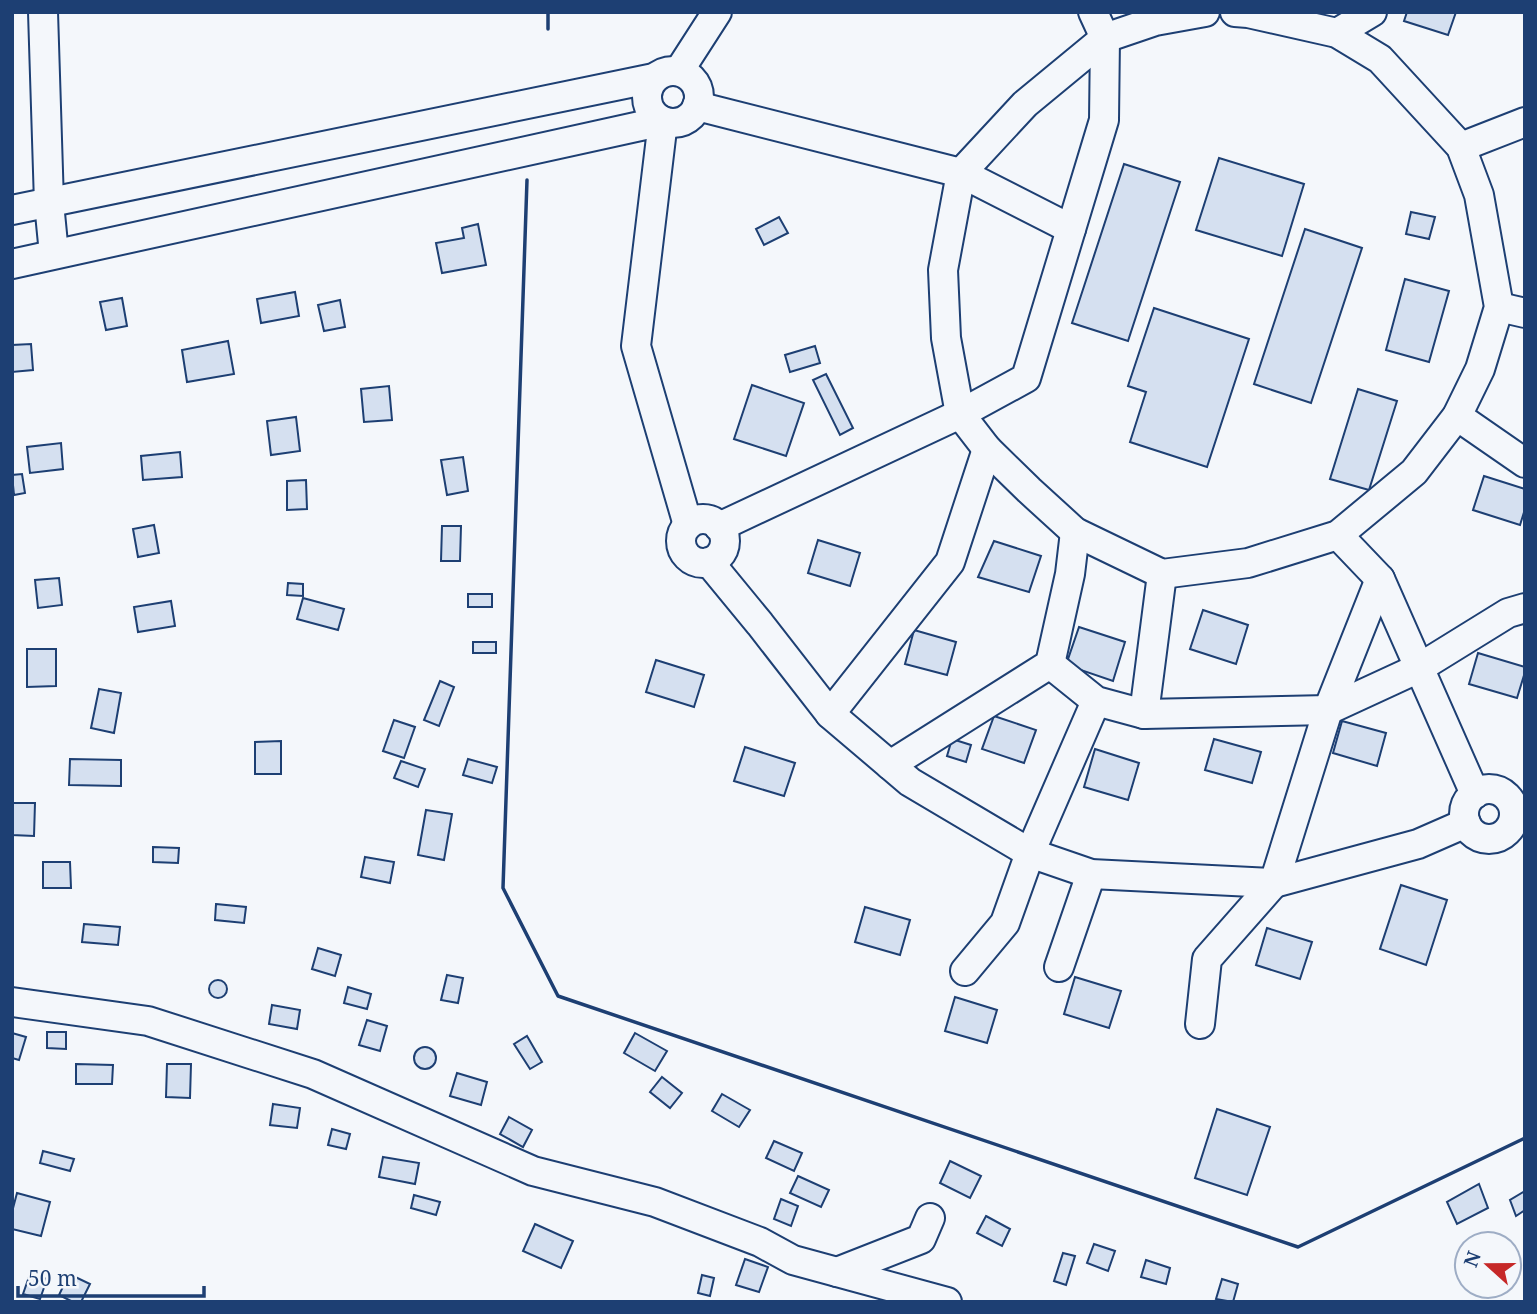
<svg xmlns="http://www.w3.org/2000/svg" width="1537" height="1314" viewBox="0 0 1537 1314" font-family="'Noto Serif',serif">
<rect width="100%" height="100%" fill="#f4f7fb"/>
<g fill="#d5e0f0" stroke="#1d3f73" stroke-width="2">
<polygon points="1407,12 1456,12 1448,35 1404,21"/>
<polygon points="1219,158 1304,184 1282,256 1196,230"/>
<polygon points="1124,164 1180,182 1128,341 1072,323"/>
<polygon points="1411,212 1435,217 1429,239 1406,234"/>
<polygon points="779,217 788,233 764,245 756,229"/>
<polygon points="478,224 486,265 442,273 436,243 464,238 462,228"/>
<polygon points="1305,229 1362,248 1311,403 1254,384"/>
<polygon points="1405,279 1449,291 1429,362 1386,350"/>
<polygon points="295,292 299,316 261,323 257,299"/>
<polygon points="122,298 127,326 106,330 100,302"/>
<polygon points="340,300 345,327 324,331 318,305"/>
<polygon points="1154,308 1249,339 1207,467 1130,442 1146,392 1128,386"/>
<polygon points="228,341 234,374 187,382 182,350"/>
<polygon points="31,344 33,370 12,372 12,345"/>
<polygon points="815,346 820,363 790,372 785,355"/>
<polygon points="826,374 853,428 840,435 813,380"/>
<polygon points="752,385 804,403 786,456 734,439"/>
<polygon points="389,386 392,420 364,422 361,389"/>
<polygon points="1358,389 1397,401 1369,490 1330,479"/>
<polygon points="296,417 300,451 271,455 267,421"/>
<polygon points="61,443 63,469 30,473 27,447"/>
<polygon points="180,452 182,477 143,480 141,456"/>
<polygon points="463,457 468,491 447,495 441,460"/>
<polygon points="22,474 25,493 14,495 12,475"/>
<polygon points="1484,476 1525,489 1525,509 1520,525 1473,510"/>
<polygon points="306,480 307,509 287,510 287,481"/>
<polygon points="154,525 159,553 138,557 133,529"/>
<polygon points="442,526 461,526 460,561 441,561"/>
<polygon points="818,540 860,553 850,586 808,573"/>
<polygon points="994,541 1041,556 1029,592 978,577"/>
<polygon points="59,578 62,605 38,608 35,580"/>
<polygon points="288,583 303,584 303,596 287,595"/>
<rect x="468" y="594" width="24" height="13"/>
<polygon points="303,598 344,609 338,630 297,619"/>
<polygon points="171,601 175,626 138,632 134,607"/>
<polygon points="1203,610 1248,625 1236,664 1190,649"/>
<polygon points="1079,627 1125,642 1113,681 1066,665"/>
<polygon points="914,630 956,642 947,675 905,664"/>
<rect x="473" y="642" width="23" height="11"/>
<polygon points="27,649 56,649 56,686 27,687"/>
<polygon points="1478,653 1525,667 1525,672 1517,698 1469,684"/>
<polygon points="656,660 704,675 694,707 646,692"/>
<polygon points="440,681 454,687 439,726 424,720"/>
<polygon points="99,689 121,693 114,733 91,728"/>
<polygon points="994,716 1036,730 1024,763 982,749"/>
<polygon points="394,720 415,727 404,758 383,751"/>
<polygon points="1342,721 1386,733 1377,766 1333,753"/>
<polygon points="952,739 971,745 966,762 947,756"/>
<polygon points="1214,739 1261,752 1252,783 1205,770"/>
<polygon points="281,741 281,774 255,774 255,742"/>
<polygon points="745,747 795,763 784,796 734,781"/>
<polygon points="1095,749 1139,763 1128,800 1084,787"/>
<polygon points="70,759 121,760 121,786 69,785"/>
<polygon points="468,759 497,767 492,783 463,775"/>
<polygon points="401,761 425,769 418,787 394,778"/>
<polygon points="12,803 35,803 34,836 12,835"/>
<polygon points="426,810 452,814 444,860 418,855"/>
<polygon points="153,847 179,848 178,863 153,862"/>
<polygon points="365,857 394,862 390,883 361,877"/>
<polygon points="43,862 70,862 71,888 43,888"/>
<polygon points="1401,885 1447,900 1426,965 1380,949"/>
<polygon points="216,904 246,907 244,923 215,920"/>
<polygon points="865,907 910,920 900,955 855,942"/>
<polygon points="84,924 120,927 118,945 82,942"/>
<polygon points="1267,928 1312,942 1300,979 1256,965"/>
<polygon points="318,948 341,955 335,976 312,969"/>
<polygon points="447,975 463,978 458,1003 441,1000"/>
<polygon points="1075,977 1121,991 1109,1028 1064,1014"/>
<circle cx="218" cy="989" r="9"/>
<polygon points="348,987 371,994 367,1009 344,1003"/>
<polygon points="955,997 997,1010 987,1043 945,1031"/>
<polygon points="272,1005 300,1010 297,1029 269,1024"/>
<polygon points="367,1020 387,1026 380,1051 359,1045"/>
<polygon points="47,1032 66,1032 66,1049 47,1048"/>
<polygon points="12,1033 26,1037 19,1060 12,1058"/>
<polygon points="635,1033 667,1051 655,1071 624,1053"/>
<polygon points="527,1036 542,1062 530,1069 514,1044"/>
<circle cx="425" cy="1058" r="11"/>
<polygon points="76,1064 113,1065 112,1084 76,1084"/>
<polygon points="167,1064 191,1064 190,1098 166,1097"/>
<polygon points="457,1073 487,1082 481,1105 450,1096"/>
<polygon points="662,1077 682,1093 670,1108 650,1092"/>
<polygon points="722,1094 750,1110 739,1127 712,1111"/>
<polygon points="273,1104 300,1108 297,1128 270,1125"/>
<polygon points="1217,1109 1270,1127 1247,1195 1195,1178"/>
<polygon points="509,1117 532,1130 523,1147 500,1134"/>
<polygon points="332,1129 350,1134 346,1149 328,1145"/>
<polygon points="774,1141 802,1153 794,1171 766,1158"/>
<polygon points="43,1151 74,1159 70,1171 40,1163"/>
<polygon points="383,1157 419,1163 415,1184 379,1177"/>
<polygon points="950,1161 981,1176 970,1198 940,1183"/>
<polygon points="798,1176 829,1190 821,1207 790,1193"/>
<polygon points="1479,1184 1488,1208 1457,1224 1447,1202"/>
<polygon points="1525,1191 1525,1210 1516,1216 1510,1200"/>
<polygon points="17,1193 50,1202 41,1236 12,1229 12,1212"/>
<polygon points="414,1195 440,1202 436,1215 411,1208"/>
<polygon points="781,1199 798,1206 791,1226 774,1219"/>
<polygon points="986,1216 1010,1229 1002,1246 977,1233"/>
<polygon points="535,1224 573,1241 561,1268 523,1251"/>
<polygon points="1094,1244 1115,1251 1108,1271 1087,1263"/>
<polygon points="1063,1253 1075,1256 1066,1285 1054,1281"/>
<polygon points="745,1259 768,1267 759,1292 736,1285"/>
<polygon points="1146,1260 1170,1268 1166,1284 1141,1277"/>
<polygon points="30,1274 47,1279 40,1299 23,1294"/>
<polygon points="69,1274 90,1284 81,1302 73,1302 59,1295"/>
<polygon points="702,1275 714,1278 710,1296 698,1293"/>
<polygon points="1222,1279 1238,1284 1233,1302 1216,1299"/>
</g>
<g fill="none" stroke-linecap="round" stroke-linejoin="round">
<g stroke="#1d3f73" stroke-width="32">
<g id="minor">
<polyline points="43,12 49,203 54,254"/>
<polyline points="1205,12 1155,21 1105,38 1025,104 961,173 943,270 946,338 960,414 987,449 1029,490 1075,532 1162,574 1248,563 1338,535 1414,472 1457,416 1480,369 1499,307 1479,195 1461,147 1380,59 1337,33 1248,13 1235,12"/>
<polyline points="1337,33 1372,12"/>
<circle cx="673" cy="97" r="26"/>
<polyline points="679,71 717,12"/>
<polyline points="697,106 961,173 1071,229"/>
<polyline points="1461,147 1525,122"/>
<polyline points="12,210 654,78"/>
<polyline points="12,264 663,121 636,346 688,525"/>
<polyline points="1499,307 1525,313"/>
<polyline points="1457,416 1525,463"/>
<circle cx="703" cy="541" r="22"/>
<polyline points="719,527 960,414 1026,378 1104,120 1105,38 1093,12"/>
<polyline points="1338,535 1380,579 1475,794"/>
<polyline points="709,562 760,624 830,714 910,782 1030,853 1091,874 1274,883 1418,844 1466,823"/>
<polyline points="1050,664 1096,701 1144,714 1328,710 1419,668 1508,613 1525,608"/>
<polyline points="830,714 950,562 987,449"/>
<polyline points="1144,714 1162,574"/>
<polyline points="890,765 1050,664 1070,574 1075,532"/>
<circle cx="1489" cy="814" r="25"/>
<polyline points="1059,967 1091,874"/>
<polyline points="965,971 1005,923 1030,853 1096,701"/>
<polyline points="12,1002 148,1021 313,1074 533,1171 655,1202 760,1242 793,1260 947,1302"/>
<polyline points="1200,1024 1207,959 1274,883 1328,710 1380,579"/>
<polyline points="837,1272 921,1239 930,1218"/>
</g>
</g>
<use href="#minor" stroke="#f4f7fb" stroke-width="28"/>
<g stroke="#1d3f73" stroke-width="3.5">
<polyline points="548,29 548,12"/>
<polyline points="527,180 503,888 558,996 1298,1247 1525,1138"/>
</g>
</g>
<rect width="1537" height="1314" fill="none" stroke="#1d3f73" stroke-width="28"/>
<g transform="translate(1488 1265) rotate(291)"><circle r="33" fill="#f4f7fb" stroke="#9eadc5" stroke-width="2"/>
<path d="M0-5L12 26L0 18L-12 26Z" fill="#c62828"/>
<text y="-10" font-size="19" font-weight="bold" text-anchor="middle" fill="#1d3f73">N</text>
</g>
<path d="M18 1286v10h186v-10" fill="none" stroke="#1d3f73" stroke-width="3.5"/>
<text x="28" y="1286" font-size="21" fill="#1d3f73" stroke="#f4f7fb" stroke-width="5" paint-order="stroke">50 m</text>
</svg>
